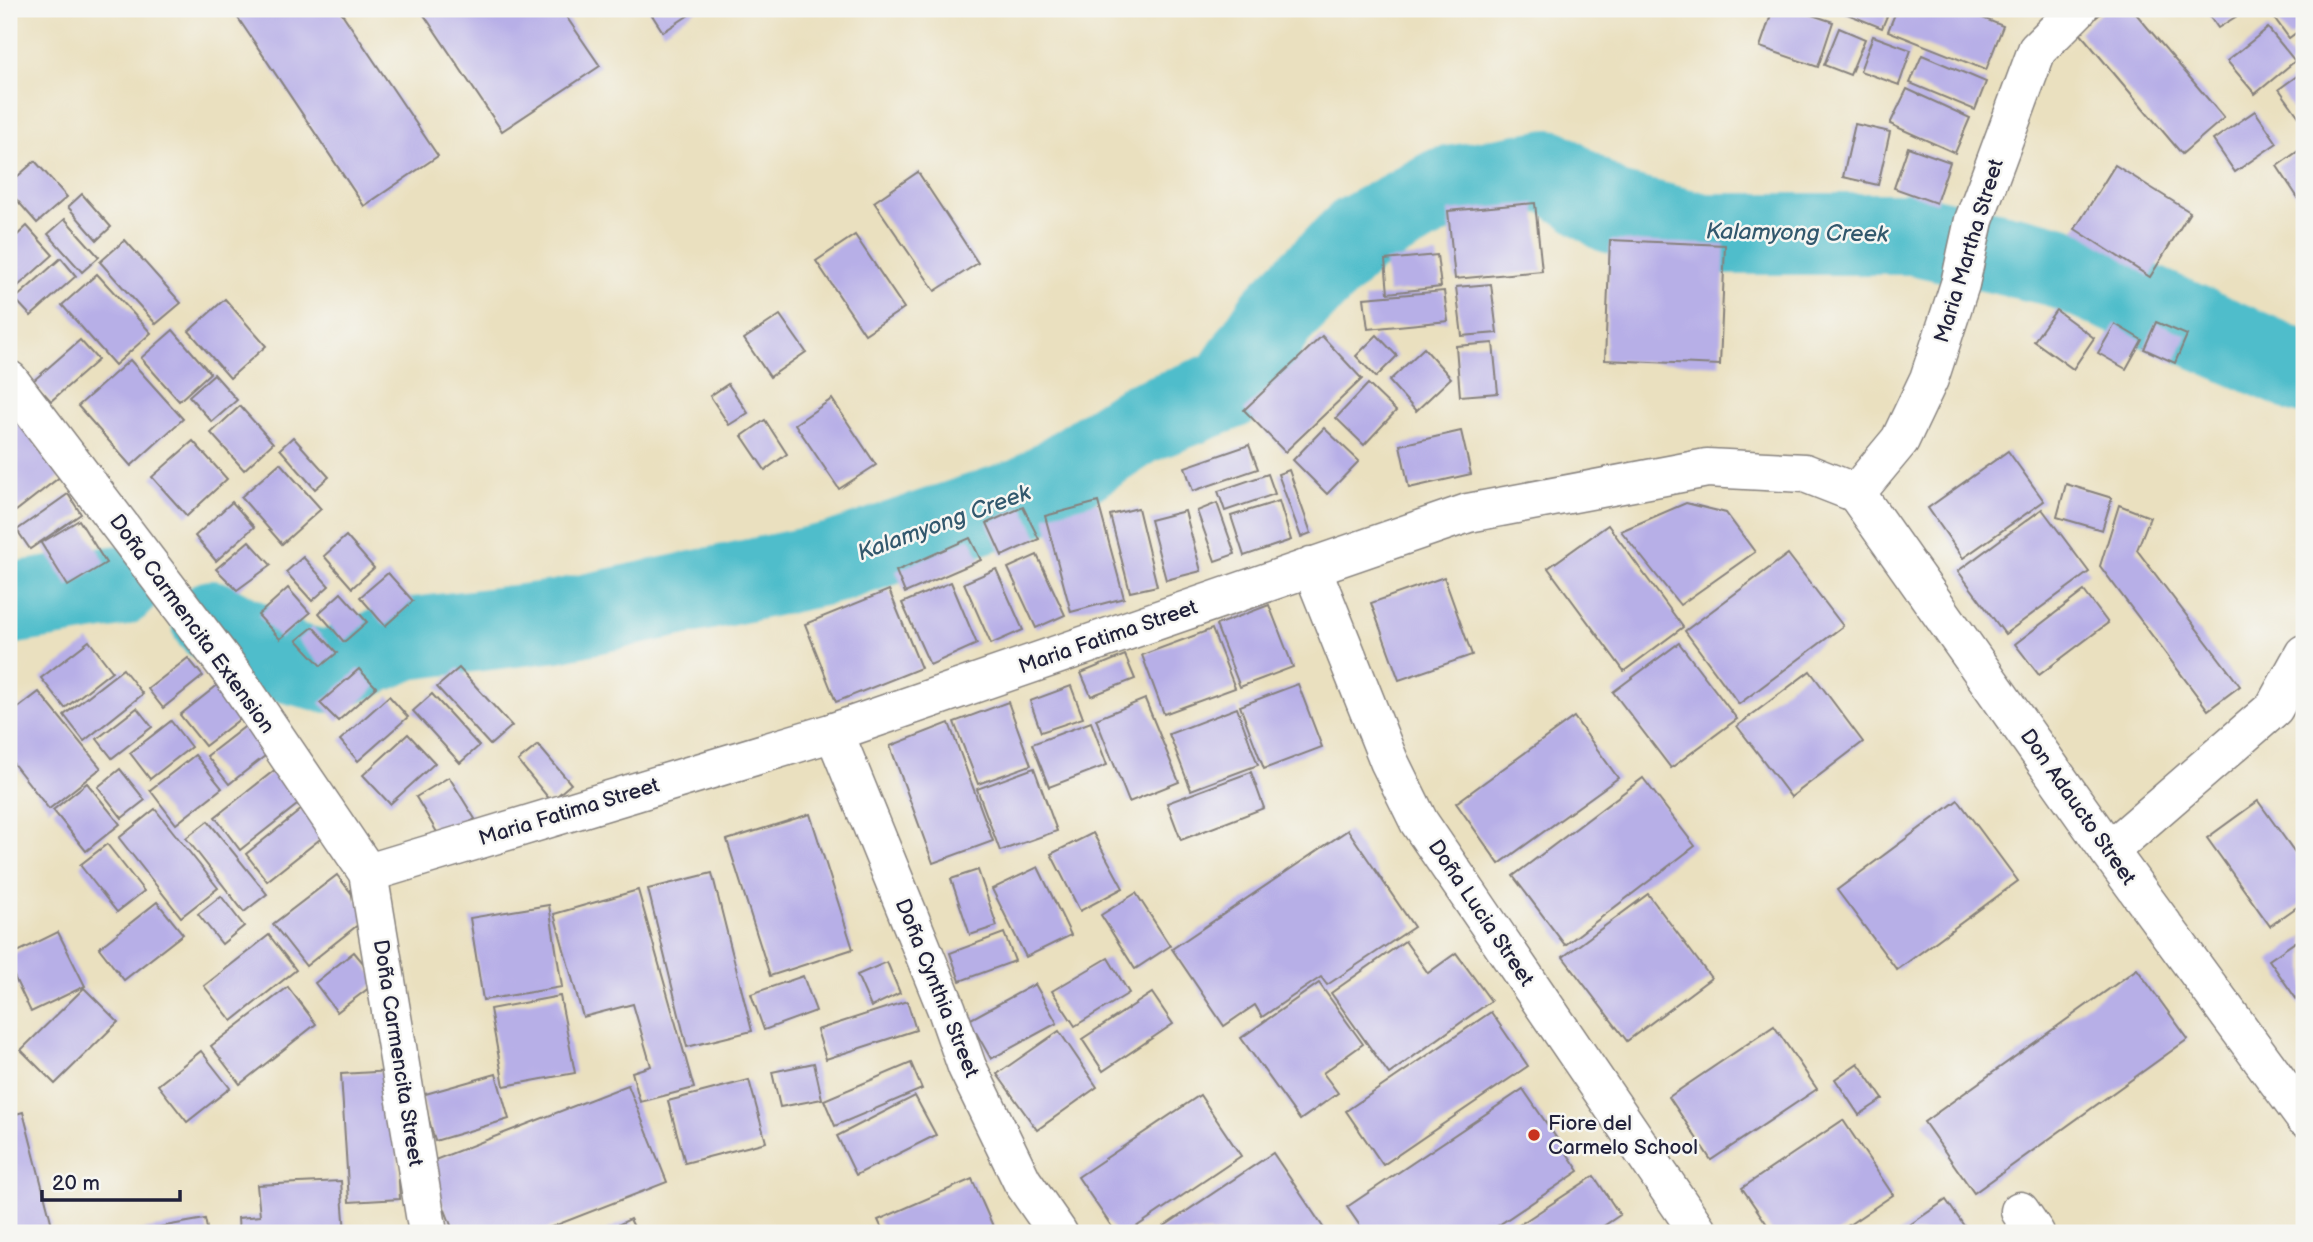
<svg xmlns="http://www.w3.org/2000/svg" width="2313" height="1242" viewBox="0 0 2313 1242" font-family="'Balsamiq Sans',sans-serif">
<rect width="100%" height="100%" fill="#f6f6f2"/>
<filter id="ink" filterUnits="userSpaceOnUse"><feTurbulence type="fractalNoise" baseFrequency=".0143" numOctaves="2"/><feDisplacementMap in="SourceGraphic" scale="14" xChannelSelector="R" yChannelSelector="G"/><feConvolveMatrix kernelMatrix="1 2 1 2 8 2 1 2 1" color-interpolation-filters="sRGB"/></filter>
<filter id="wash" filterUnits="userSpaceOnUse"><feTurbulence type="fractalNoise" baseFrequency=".00686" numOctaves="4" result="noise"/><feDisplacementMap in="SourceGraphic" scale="28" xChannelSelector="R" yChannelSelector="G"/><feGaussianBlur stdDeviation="1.57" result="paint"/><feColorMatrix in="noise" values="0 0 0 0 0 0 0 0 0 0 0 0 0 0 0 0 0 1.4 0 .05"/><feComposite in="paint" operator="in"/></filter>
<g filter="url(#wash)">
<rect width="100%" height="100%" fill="#eae0bf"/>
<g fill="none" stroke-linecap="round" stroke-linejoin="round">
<g stroke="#50bdcb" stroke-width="82">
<polyline points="9,604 119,586"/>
<polyline points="212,621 291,663 328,672 406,639 556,621 836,562 1030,496 1139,424 1229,389 1277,316 1357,236 1444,188 1549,170 1611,212 1703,234 1913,234 2057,266 2304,374"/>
</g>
</g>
<g id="blocks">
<g fill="#b7afe7">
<polygon points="232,9 339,9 438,156 364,206"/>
<polygon points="420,9 561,9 600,66 502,131"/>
<polygon points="648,9 698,9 663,32"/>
<polygon points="1773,9 1794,9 1833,22 1818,67 1760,47"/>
<polygon points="1835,9 1890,9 1882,28"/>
<polygon points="1897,9 1960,9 2003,26 1986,70 1888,31"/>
<polygon points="2106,9 2132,9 2224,118 2182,154 2079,32"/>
<polygon points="2205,9 2248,9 2218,28"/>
<polygon points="2268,9 2304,9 2304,27 2289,38"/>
<polygon points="1839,28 1865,39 1850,75 1824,65"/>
<polygon points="2268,28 2295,61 2255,94 2227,61"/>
<polygon points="1873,36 1911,50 1899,85 1860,71"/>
<polygon points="1922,55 1986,82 1975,110 1910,83"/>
<polygon points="2304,71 2304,124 2279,89"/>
<polygon points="1907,89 1970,118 1955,153 1890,124"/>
<polygon points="2255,111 2277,143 2235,172 2213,140"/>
<polygon points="1855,124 1890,132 1878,185 1843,177"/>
<polygon points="1908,147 1950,162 1936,203 1894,188"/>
<polygon points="2304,147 2304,207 2277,166"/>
<polygon points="35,161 67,197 37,223 9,191 9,184"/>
<polygon points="2115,165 2190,212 2150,277 2075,229"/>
<polygon points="918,172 978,263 935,291 874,202"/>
<polygon points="82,194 111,227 97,240 68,207"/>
<polygon points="1535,203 1542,271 1455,279 1448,211"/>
<polygon points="65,219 99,257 82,272 48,234"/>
<polygon points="27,226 53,255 9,294 9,243"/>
<polygon points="855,235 904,308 865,334 816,261"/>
<polygon points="125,240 181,303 156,324 100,262"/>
<polygon points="1610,240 1725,245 1720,365 1605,360"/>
<polygon points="1437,255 1441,287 1388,293 1385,260"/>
<polygon points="61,258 76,276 31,316 15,299"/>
<polygon points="97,274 151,333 115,365 62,305"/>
<polygon points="1491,284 1497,333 1462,336 1456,287"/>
<polygon points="1444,291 1448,321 1368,329 1364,298"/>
<polygon points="225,299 266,346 230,378 189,331"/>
<polygon points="2056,310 2094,338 2073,369 2034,341"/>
<polygon points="780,315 806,352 770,377 744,339"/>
<polygon points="2156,322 2187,335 2175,363 2144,349"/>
<polygon points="2115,324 2142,340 2126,369 2098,353"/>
<polygon points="173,330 210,373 179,401 141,358"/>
<polygon points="1377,335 1397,356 1376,377 1356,356"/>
<polygon points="1322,336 1362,379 1285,452 1244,410"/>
<polygon points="80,340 98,360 51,401 33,381"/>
<polygon points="1493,343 1498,393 1460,396 1456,346"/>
<polygon points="1424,348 1451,378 1416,411 1389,381"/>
<polygon points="130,360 183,419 131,466 78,406"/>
<polygon points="214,374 237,400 212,422 189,396"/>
<polygon points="728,384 748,413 729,425 710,396"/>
<polygon points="1368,384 1396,411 1364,445 1336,418"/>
<polygon points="832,399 876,465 839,489 795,424"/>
<polygon points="240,406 273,443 244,470 211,433"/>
<polygon points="12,413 61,476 16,511 9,502 9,415"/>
<polygon points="765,420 787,454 765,470 742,436"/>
<polygon points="1324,428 1359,461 1327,494 1293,460"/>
<polygon points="1461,431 1471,474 1409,488 1400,445"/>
<polygon points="293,437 329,477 315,489 280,449"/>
<polygon points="193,441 227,479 187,516 152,477"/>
<polygon points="1249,445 1258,469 1193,491 1185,467"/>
<polygon points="2008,451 2044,501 1963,558 1928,508"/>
<polygon points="280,463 321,509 282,544 241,497"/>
<polygon points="1289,470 1311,533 1301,537 1278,474"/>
<polygon points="1268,474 1275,494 1225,511 1218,491"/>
<polygon points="2066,484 2112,498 2102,530 2057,517"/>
<polygon points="68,494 81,514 30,549 17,530"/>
<polygon points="1279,501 1291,540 1244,556 1231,516"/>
<polygon points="232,502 254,527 216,561 195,536"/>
<polygon points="1098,502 1124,598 1071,612 1045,516"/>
<polygon points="1217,503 1235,554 1215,561 1197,511"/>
<polygon points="1686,503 1726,513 1755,552 1680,605 1621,531"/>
<polygon points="2119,505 2150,517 2137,550 2240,686 2208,710 2100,566"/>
<polygon points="1023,507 1039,539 1002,556 987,523"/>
<polygon points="1138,508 1157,586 1130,592 1110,515"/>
<polygon points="2042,509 2089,572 2005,634 1958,571"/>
<polygon points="1185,511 1201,571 1166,580 1150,520"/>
<polygon points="79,520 106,563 68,586 41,543"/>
<polygon points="1608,525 1683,627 1624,671 1548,568"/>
<polygon points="346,536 374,568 352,588 324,556"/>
<polygon points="970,538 981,560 905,593 896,571"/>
<polygon points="249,541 271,565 237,590 216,569"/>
<polygon points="1788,554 1843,626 1739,704 1685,631"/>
<polygon points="1037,555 1065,615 1036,628 1008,568"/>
<polygon points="303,557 329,586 312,601 286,572"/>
<polygon points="996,569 1023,630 991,644 964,583"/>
<polygon points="388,573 413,601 385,626 360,597"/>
<polygon points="1444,577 1472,655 1399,680 1371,603"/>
<polygon points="951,582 977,644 930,665 902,603"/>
<polygon points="288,588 310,613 280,639 258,615"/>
<polygon points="889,590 921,668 836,702 805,624"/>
<polygon points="2084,591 2108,623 2039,675 2015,644"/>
<polygon points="341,593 367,622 344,642 319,613"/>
<polygon points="1269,605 1293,667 1240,687 1216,625"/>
<polygon points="313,627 337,653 321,666 297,640"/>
<polygon points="1212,629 1235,688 1164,714 1142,655"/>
<polygon points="89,641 112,671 65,708 41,678"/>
<polygon points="1679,643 1737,719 1671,768 1613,692"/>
<polygon points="1125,655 1135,679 1091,696 1081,673"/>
<polygon points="188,658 203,676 163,708 148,689"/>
<polygon points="459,668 512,726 490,745 437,687"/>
<polygon points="123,669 143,694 84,741 64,715"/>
<polygon points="359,669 376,687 338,721 320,703"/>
<polygon points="1810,671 1863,742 1791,797 1737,726"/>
<polygon points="219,684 245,715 205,746 180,715"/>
<polygon points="1298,684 1322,747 1264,769 1240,706"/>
<polygon points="1071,686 1083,718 1041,732 1030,701"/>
<polygon points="39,692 101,768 49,809 9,758 9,715"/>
<polygon points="432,694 479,746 460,763 413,711"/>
<polygon points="389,696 408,717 358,761 340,740"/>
<polygon points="1145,699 1179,782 1129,802 1096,719"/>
<polygon points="1008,702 1031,765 978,784 954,722"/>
<polygon points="137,708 152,727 112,758 97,739"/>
<polygon points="1237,708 1258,765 1191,790 1169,734"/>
<polygon points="1574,717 1618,778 1499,864 1456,803"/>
<polygon points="171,721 191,747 150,779 130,753"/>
<polygon points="252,721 274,749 229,784 207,756"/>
<polygon points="1091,722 1107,765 1049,787 1032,744"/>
<polygon points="949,723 993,841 933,863 890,746"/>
<polygon points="408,734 435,763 390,804 363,775"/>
<polygon points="538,745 571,784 551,801 518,761"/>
<polygon points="195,755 222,788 176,824 150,790"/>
<polygon points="1034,768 1057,831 1000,851 977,789"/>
<polygon points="120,769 145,800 122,818 98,787"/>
<polygon points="276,769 302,801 240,850 215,817"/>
<polygon points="1251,772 1264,808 1181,840 1167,803"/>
<polygon points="449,777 475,819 441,839 416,797"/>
<polygon points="1643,778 1695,846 1565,945 1513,876"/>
<polygon points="87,783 120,824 86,851 53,810"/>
<polygon points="1958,800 2018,881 1897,970 1837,890"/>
<polygon points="2258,801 2304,865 2304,902 2270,926 2207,838"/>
<polygon points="307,805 329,832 267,881 246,854"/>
<polygon points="155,809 218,888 181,917 119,838"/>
<polygon points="810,814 853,949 770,976 727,840"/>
<polygon points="208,821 267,894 244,912 186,838"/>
<polygon points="1348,830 1414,927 1327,985 1321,977 1262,1017 1255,1005 1224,1026 1172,949"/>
<polygon points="1093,833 1123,888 1080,911 1051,854"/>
<polygon points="107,844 144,891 117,912 80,865"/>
<polygon points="1038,867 1071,935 1026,957 992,889"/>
<polygon points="978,870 997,926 970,935 951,879"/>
<polygon points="712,873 752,1031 687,1047 648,889"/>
<polygon points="337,875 369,916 306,966 273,924"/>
<polygon points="638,890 694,1088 640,1102 632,1072 651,1066 633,1004 583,1017 554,914"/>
<polygon points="1136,893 1170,946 1135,969 1101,915"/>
<polygon points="1648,894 1711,978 1627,1041 1563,957"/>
<polygon points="221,896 244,926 222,944 198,914"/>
<polygon points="157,902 183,934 124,980 99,948"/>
<polygon points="549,905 562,987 483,1000 470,918"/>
<polygon points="58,932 85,986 31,1012 9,966 9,956"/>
<polygon points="1004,933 1015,961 960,981 950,953"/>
<polygon points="269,935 296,970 232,1021 204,986"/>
<polygon points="2304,936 2304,1010 2269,960"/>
<polygon points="1405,941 1428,973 1456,953 1491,1001 1389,1074 1331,993"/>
<polygon points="354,952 378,981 337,1012 315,983"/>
<polygon points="1108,958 1129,993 1075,1026 1052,991"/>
<polygon points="887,962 900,993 871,1007 857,975"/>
<polygon points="2137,969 2188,1039 1974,1193 1924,1122"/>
<polygon points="803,976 816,1011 764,1030 751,994"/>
<polygon points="1319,983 1363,1044 1323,1073 1338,1093 1300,1120 1241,1038"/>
<polygon points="1035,984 1057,1023 991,1059 969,1020"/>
<polygon points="288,987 316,1024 240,1084 211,1046"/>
<polygon points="84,988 118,1022 55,1084 21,1050"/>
<polygon points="1152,993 1173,1024 1103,1071 1082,1039"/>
<polygon points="560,996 575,1073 504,1086 490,1009"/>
<polygon points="907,1001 916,1030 826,1059 817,1030"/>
<polygon points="1491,1012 1528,1066 1383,1165 1346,1111"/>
<polygon points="1774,1026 1817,1089 1711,1160 1669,1097"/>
<polygon points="1059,1031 1097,1087 1037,1130 997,1074"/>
<polygon points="201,1051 230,1088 187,1122 158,1085"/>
<polygon points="814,1063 822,1099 780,1107 772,1072"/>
<polygon points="911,1063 922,1089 835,1126 824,1100"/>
<polygon points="1858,1063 1883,1099 1859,1115 1835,1079"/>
<polygon points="392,1071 400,1199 349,1202 341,1074"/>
<polygon points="496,1074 509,1119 435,1141 422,1095"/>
<polygon points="749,1080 766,1142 685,1163 668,1101"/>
<polygon points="628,1085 667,1182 536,1233 454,1233 427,1163"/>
<polygon points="1523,1089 1579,1171 1487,1233 1365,1233 1347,1207"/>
<polygon points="1200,1095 1241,1156 1127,1233 1116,1233 1078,1177"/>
<polygon points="915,1096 936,1135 856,1175 837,1136"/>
<polygon points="23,1112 52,1225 20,1233 9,1233 9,1116"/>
<polygon points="1843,1120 1893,1195 1837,1233 1773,1233 1742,1188"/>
<polygon points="1273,1153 1327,1233 1154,1233"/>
<polygon points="1594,1176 1620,1215 1593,1233 1507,1233"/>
<polygon points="972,1179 996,1233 884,1233 878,1220"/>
<polygon points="341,1181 345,1233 239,1233 238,1218 260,1216 257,1185"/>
<polygon points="1946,1200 1969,1233 1898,1233"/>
<polygon points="205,1219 208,1233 131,1233 131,1232"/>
<polygon points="630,1219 637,1233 601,1233"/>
</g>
</g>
</g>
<g filter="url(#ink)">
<use href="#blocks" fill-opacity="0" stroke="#86817d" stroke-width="2"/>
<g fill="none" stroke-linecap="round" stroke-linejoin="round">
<g stroke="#86817d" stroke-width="41">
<g id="minor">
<polyline points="9,380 232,673 368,873 428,1233"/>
<polyline points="1856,493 2109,851 2304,1117"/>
<polyline points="1856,493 1900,440 1929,379 1960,284 1974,220 2037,50 2078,9"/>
<polyline points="1311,566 1389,761 1419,822 1699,1233"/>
<polyline points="834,732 947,1010 967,1067 1022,1181 1058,1233"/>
<polyline points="2109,851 2274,708 2304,654"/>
<polyline points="368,873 834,732 1468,513 1707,468 1805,473 1856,493"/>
<polyline points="2020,1211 2035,1233"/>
</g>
</g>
<use href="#minor" stroke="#fff" stroke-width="38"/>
</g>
</g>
<circle fill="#c8321e" stroke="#f6f6f2" stroke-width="2.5" cx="1534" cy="1135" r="7"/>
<g text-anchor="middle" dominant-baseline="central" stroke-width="5" stroke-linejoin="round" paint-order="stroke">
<g font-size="21" fill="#22223b" stroke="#f6f6f2">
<text transform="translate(1969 251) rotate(-73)">Maria Martha Street</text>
<text transform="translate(192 624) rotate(54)">Doña Carmencita Extension</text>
<text transform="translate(1108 637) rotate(-19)">Maria Fatima Street</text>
<text transform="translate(2078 807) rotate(55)">Don Adaucto Street</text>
<text transform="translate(569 812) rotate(-17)">Maria Fatima Street</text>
<text transform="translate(1481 913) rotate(56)">Doña Lucia Street</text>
<text transform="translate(937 988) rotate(68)">Doña Cynthia Street</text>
<text transform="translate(398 1053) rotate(81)">Doña Carmencita Street</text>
</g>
<g font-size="21" fill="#22223b" stroke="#f6f6f2" text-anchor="start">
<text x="1548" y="1123">Fiore del<tspan x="1548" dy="24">Carmelo School</tspan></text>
</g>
<g font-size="23" font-style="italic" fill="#32586d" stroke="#f6f6f2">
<text transform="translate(1797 233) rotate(1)">Kalamyong Creek</text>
<text transform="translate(944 523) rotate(-20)">Kalamyong Creek</text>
</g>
</g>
<rect width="2313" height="1242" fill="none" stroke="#f6f6f2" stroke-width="35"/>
<path d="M42 1190v10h138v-10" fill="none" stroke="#22223b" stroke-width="3.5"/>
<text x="52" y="1190" font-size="21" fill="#22223b" stroke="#f6f6f2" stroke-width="5" paint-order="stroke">20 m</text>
</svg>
